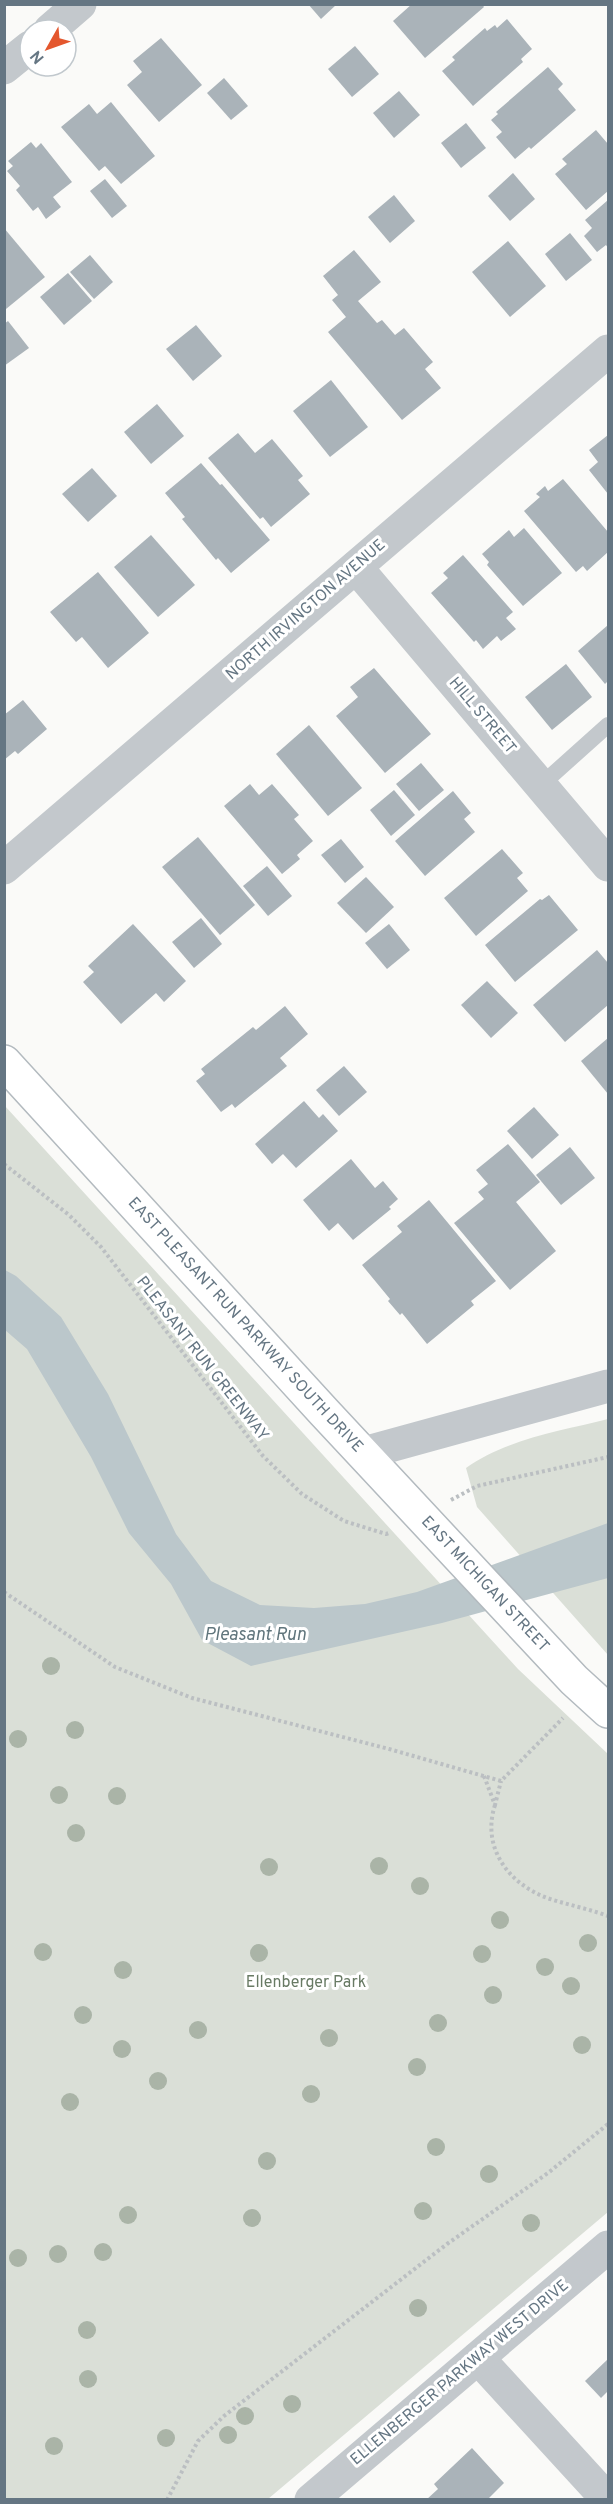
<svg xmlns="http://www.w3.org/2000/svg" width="613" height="2504" viewBox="0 0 613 2504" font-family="Overpass,sans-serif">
<rect width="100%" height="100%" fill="#fafaf8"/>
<g fill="#dadfd7">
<polygon points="5,1106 518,1669 608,1754 608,2212 268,2499 5,2499"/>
<path d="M608,1419V1655L477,1507L466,1468C506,1439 561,1431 608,1419Z"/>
</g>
<polygon fill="#bbc7cb" points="5,1270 16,1276 61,1317 108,1394 176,1534 211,1581 260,1605 314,1608 365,1604 417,1592 608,1523 608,1578 442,1623 251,1666 202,1640 171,1584 129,1533 91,1457 27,1349 5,1330"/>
<g fill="#aab3b9">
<polygon points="308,4 337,4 321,19"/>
<polygon points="412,4 482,4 484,7 425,58 393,21"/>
<polygon points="507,19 532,49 521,59 523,62 473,106 442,71 455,60 452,57 485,28 487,31 495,25 497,28"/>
<polygon points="161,38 202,85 159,122 127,85 142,72 133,61"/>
<polygon points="355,46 379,74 352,97 328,69"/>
<polygon points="548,67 563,84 558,89 576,110 531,149 529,147 515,159 496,137 502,132 491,120 498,114 496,112"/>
<polygon points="224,78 248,106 231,120 207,93"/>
<polygon points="399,91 420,115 394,138 373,113"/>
<polygon points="111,102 155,156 121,184 105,166 99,171 61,127 89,104 97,114"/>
<polygon points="466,123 486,148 461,168 441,143"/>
<polygon points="596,130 608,144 608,191 586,210 555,174 567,164 562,159"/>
<polygon points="31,142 36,148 41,143 72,182 53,197 61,207 46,219 38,207 33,211 16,190 20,186 7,171 13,166 8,161"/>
<polygon points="513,173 535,199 510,221 488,196"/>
<polygon points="105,179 127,206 112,218 90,191"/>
<polygon points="394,195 415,221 390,243 368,217"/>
<polygon points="608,200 608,248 606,245 597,252 584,236 592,228 585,220"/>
<polygon points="4,228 45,277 6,309 4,308"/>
<polygon points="570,233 592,260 566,281 545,254"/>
<polygon points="508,241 546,286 510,317 472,272"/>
<polygon points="354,250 381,282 358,301 377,323 382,320 395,335 404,328 433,362 425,369 441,388 402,420 328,332 346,317 332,300 338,295 323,276"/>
<polygon points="90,255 113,282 94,299 70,272"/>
<polygon points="68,273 92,301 64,325 40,297"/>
<polygon points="8,321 29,348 4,366 4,324"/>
<polygon points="196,325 222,356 193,381 166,349"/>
<polygon points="331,380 368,427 330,457 293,411"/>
<polygon points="157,404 184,436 151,464 124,432"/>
<polygon points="238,433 255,453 272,439 303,476 298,480 310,494 271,527 263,517 260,519 208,458"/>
<polygon points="608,435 608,494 589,470 598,462 589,450"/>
<polygon points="201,463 220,485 222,484 270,540 231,573 218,558 216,560 182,519 185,517 165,493"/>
<polygon points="92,468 117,496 88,522 62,494"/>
<polygon points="563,479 608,532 608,552 587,571 583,566 576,572 524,511 540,497 536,494 545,486 548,491"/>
<polygon points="524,528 562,573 523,606 487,565 489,562 482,554 509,530 514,537"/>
<polygon points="151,535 195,585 158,617 114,567"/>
<polygon points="463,555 513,612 506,618 516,629 501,641 497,636 483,649 476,640 474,642 431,593 448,578 443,573"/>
<polygon points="98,572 149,633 108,668 82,637 76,642 50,612"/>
<polygon points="608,625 608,681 605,684 578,651"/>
<polygon points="566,664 592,697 552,730 525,697"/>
<polygon points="374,668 431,734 385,773 336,716 358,697 350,687"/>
<polygon points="23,700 47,729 18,754 15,751 4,760 4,715"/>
<polygon points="309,725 362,788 328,816 276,754"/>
<polygon points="421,763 444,790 419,811 396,784"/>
<polygon points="250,784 259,795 272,784 299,815 294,819 313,841 297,855 300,859 282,874 224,806"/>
<polygon points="394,790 415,815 391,836 370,810"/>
<polygon points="453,791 471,813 464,819 475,832 425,876 395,841"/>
<polygon points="198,837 255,905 220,935 162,867"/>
<polygon points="341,839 364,867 345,883 321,855"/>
<polygon points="502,849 523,873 517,878 528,891 476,936 444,898"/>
<polygon points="267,866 292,896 268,916 243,886"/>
<polygon points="366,877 394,907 366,933 337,903"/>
<polygon points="549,895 578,930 515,982 485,945 540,899 542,900"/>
<polygon points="201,918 222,944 194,968 172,942"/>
<polygon points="133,924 186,981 164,1002 156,993 121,1024 83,982 94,972 88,966"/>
<polygon points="389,924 410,950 387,969 365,943"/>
<polygon points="597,950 608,963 608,1005 565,1042 533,1005"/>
<polygon points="487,981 518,1013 491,1038 461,1005"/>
<polygon points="285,1006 308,1034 280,1058 287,1066 235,1108 232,1104 221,1112 196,1081 205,1074 201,1069 253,1027 256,1030"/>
<polygon points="608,1038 608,1094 581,1061"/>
<polygon points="344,1066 367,1092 339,1116 316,1090"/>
<polygon points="304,1101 319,1118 323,1114 338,1131 296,1168 283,1154 272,1164 255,1144"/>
<polygon points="534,1107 559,1135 532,1159 507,1131"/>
<polygon points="508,1144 540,1182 516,1202 556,1251 510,1290 454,1223 484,1199 478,1192 488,1184 476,1170"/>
<polygon points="570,1147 595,1178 561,1205 536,1175"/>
<polygon points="351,1159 375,1188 383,1181 398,1199 389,1207 391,1209 353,1240 338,1223 329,1231 303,1200"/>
<polygon points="429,1200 496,1281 471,1301 474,1305 427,1344 402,1313 400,1315 388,1301 390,1299 362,1265 402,1232 397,1226"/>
<polygon points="608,2359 608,2391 601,2398 585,2381"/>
<polygon points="472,2448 504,2483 487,2500 426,2500 438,2489 434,2484"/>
</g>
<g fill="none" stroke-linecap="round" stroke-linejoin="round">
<g stroke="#b3babf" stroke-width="36">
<g id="secondary">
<path id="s1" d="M4,1062L324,1412L574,1680L608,1711"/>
</g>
</g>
<g stroke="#bbbfc2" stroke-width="4" stroke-dasharray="3 3" stroke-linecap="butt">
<polyline points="4,1164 69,1215 101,1247 263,1456 302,1494 344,1521 386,1534 389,1533"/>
<polyline points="451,1500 477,1486 608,1457"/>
<polyline points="4,1592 115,1667 192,1698 389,1749 501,1781 563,1718"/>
<polyline points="484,1776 495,1805 501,1781"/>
<path d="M495,1805C481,1848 509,1885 550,1899C569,1905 589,1909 608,1916"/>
<polyline points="167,2500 198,2441 224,2416 447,2244 548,2173 608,2124"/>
</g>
<polyline stroke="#c3c8cc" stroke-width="16" points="541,785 608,725"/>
<g stroke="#c3c8cc" stroke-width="33">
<polyline points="50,30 80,4"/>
<polyline points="4,68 30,47"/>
<polyline points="356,567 608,865"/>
<polyline points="4,868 608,351"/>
<polyline points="364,1453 608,1386"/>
<polyline points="478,2358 608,2500"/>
<polyline points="311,2500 608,2247"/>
</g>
<use href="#secondary" stroke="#fff" stroke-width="33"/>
</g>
<g fill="#aab4a7">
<circle cx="51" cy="1666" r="9"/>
<circle cx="75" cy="1730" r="9"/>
<circle cx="18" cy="1739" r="9"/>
<circle cx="59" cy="1795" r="9"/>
<circle cx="117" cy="1796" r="9"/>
<circle cx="76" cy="1833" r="9"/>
<circle cx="379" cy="1866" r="9"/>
<circle cx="269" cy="1867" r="9"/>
<circle cx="420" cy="1886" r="9"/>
<circle cx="500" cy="1920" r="9"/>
<circle cx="588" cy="1943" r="9"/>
<circle cx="43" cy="1952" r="9"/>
<circle cx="259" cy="1953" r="9"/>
<circle cx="482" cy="1954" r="9"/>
<circle cx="545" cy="1967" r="9"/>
<circle cx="123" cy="1970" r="9"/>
<circle cx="571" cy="1986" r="9"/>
<circle cx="493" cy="1995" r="9"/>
<circle cx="83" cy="2015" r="9"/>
<circle cx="438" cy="2023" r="9"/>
<circle cx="198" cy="2030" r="9"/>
<circle cx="329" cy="2038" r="9"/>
<circle cx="582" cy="2045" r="9"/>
<circle cx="122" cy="2049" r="9"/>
<circle cx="417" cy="2067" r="9"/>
<circle cx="158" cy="2081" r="9"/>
<circle cx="311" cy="2094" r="9"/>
<circle cx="70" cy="2102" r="9"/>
<circle cx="436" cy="2147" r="9"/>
<circle cx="267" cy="2161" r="9"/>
<circle cx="489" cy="2174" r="9"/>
<circle cx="423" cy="2211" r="9"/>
<circle cx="128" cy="2215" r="9"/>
<circle cx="252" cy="2218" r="9"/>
<circle cx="531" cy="2223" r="9"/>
<circle cx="103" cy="2252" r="9"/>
<circle cx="58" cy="2254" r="9"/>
<circle cx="18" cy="2258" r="9"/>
<circle cx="418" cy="2308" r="9"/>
<circle cx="87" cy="2330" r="9"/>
<circle cx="88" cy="2379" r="9"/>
<circle cx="292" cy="2404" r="9"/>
<circle cx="245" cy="2416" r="9"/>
<circle cx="228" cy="2435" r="9"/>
<circle cx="166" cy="2438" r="9"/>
<circle cx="54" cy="2446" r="9"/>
</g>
<g text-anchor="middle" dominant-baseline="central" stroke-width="6" stroke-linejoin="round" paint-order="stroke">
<g font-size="16" fill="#657683" stroke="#fff">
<text transform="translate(306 610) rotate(-41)">NORTH IRVINGTON AVENUE</text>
<text transform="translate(482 716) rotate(50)">HILL STREET</text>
<text stroke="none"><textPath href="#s1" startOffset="357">EAST PLEASANT RUN PARKWAY SOUTH DRIVE</textPath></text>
<text transform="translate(202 1359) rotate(52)">PLEASANT RUN GREENWAY</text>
<text stroke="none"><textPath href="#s1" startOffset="710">EAST MICHIGAN STREET</textPath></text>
<text transform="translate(460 2373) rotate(-40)">ELLENBERGER PARKWAY WEST DRIVE</text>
</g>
<g font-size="16" fill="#687a64" stroke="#fff">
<text x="306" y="1983">Ellenberger Park</text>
</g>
<g font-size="18" font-style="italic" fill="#60757c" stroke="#fff">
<text x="255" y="1635">Pleasant Run</text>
</g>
</g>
<rect width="613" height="2504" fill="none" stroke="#657683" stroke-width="12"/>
<g transform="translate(48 48) rotate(230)"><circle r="28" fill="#ffffff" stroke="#c1c8cd" stroke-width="1.5"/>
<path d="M0-4.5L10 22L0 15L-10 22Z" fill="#e4572e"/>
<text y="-9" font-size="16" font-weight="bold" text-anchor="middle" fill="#657683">N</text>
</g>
</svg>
